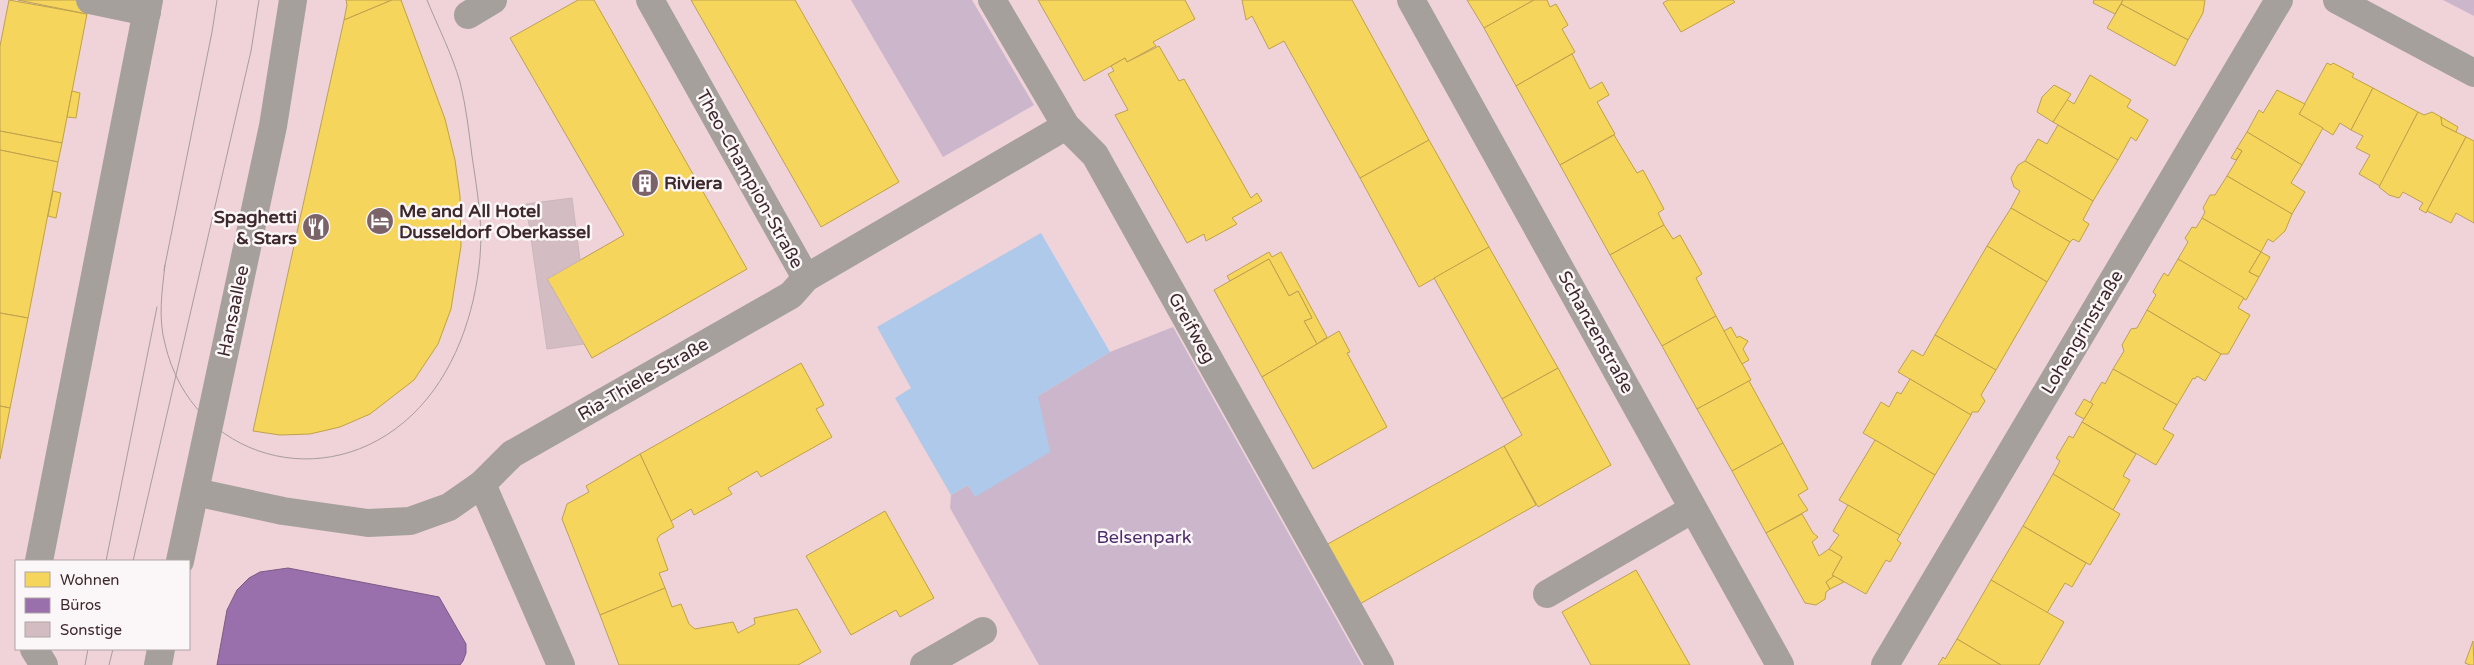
<svg xmlns="http://www.w3.org/2000/svg" width="2474" height="665" viewBox="0 0 2474 665" font-family="'Varela Round',sans-serif">
<rect width="100%" height="100%" fill="#efd3d8"/>
<g fill="#cbb6cb">
<polygon points="851,0 972,0 1034,105 943,157"/>
<polygon points="2443,0 2474,0 2474,16"/>
<polygon points="1173,327 1362,665 1039,665 950,508 951,495 968,485 975,496 1038,396 1110,352"/>
</g>
<polygon fill="#aec9ea" points="1041,233 1110,352 1038,396 1050,452 975,497 968,485 951,495 895,398 911,388 877,327"/>
<g fill="#f6d55c" stroke="#bea14e">
<polygon points="9,0 87,14 62,143 0,131 0,46"/>
<polygon points="18,0 90,0 87,14"/>
<polygon points="346,0 392,0 344,20 347,5"/>
<polygon points="392,0 401,0 445,119 455,160 460,196 461,246 451,309 438,344 414,380 370,414 340,427 310,434 280,435 253,431 344,20"/>
<polygon points="578,0 594,0 747,269 592,358 547,279 624,235 510,38"/>
<polygon points="691,0 795,0 899,182 821,227"/>
<polygon points="1038,0 1185,0 1195,19 1153,42 1156,46 1127,62 1125,58 1084,81"/>
<polygon points="1242,0 1352,0 1429,140 1360,178 1284,41 1269,49 1252,16 1246,20"/>
<polygon points="1467,0 1534,0 1484,28"/>
<polygon points="1534,0 1547,0 1550,7 1556,4 1568,25 1562,29 1575,52 1516,86 1484,28"/>
<polygon points="1668,0 1733,0 1735,2 1681,32 1663,3"/>
<polygon points="2094,0 2123,0 2115,14 2093,3"/>
<polygon points="2123,0 2205,0 2203,13 2188,40 2121,4"/>
<polygon points="2121,4 2188,40 2175,66 2107,28"/>
<polygon points="1159,46 1179,81 1184,79 1251,198 1257,193 1262,201 1232,218 1237,224 1206,241 1204,234 1187,243 1115,115 1128,110 1108,74 1114,71 1111,66 1125,58 1127,62"/>
<polygon points="1572,54 1590,89 1602,82 1609,95 1597,102 1615,134 1560,165 1516,86"/>
<polygon points="2327,63 2331,65 2333,63 2354,74 2352,77 2373,88 2351,130 2340,123 2333,135 2299,114"/>
<polygon points="2090,75 2131,100 2127,107 2148,120 2136,141 2131,137 2118,160 2053,122 2066,99 2074,104"/>
<polygon points="2054,85 2071,94 2053,122 2037,112 2042,97"/>
<polygon points="2373,88 2418,112 2380,186 2359,174 2370,155 2356,148 2363,136 2351,130"/>
<polygon points="2277,90 2305,104 2299,114 2323,128 2302,165 2247,132 2259,110 2263,113"/>
<polygon points="72,91 80,93 76,118 67,117"/>
<polygon points="2418,112 2424,115 2432,112 2441,117 2442,125 2466,137 2426,213 2419,209 2423,203 2403,192 2399,198 2389,195 2379,187"/>
<polygon points="2441,117 2458,127 2456,132 2442,125"/>
<polygon points="2058,125 2118,160 2093,201 2025,161 2038,139 2047,144"/>
<polygon points="0,131 62,143 58,162 0,150"/>
<polygon points="2247,132 2302,165 2291,183 2305,192 2292,214 2227,176 2242,151 2237,148"/>
<polygon points="1614,135 1637,173 1643,170 1664,209 1658,213 1664,225 1610,255 1560,165"/>
<polygon points="2466,137 2474,141 2474,223 2456,213 2451,223 2427,211"/>
<polygon points="1429,140 1489,247 1419,287 1360,178"/>
<polygon points="2237,148 2242,151 2236,160 2231,158"/>
<polygon points="0,150 58,162 28,318 0,313"/>
<polygon points="2025,161 2093,201 2083,220 2089,224 2079,242 2073,239 2070,242 2011,208 2020,191 2014,187 2011,178 2018,165"/>
<polygon points="2227,176 2292,214 2285,231 2273,242 2268,239 2261,252 2202,218 2205,212 2203,208 2210,195 2215,195"/>
<polygon points="53,191 61,193 56,218 48,216"/>
<polygon points="2011,208 2070,242 2047,282 1987,246"/>
<polygon points="2202,218 2261,252 2249,272 2259,277 2246,300 2178,259 2188,242 2185,238 2189,232 2192,227 2196,228"/>
<polygon points="1664,225 1673,239 1680,235 1702,274 1696,278 1716,316 1662,346 1610,255"/>
<polygon points="1987,246 2047,282 1996,370 1935,335"/>
<polygon points="1489,247 1558,368 1502,399 1434,278"/>
<polygon points="1269,252 1272,257 1281,252 1327,337 1317,344 1304,321 1312,318 1298,291 1289,296 1269,259 1230,281 1227,276"/>
<polygon points="2261,252 2270,257 2259,277 2249,272"/>
<polygon points="1269,259 1289,296 1298,291 1312,318 1304,321 1317,344 1262,377 1214,290"/>
<polygon points="2178,259 2244,298 2238,308 2250,315 2228,354 2221,354 2147,310 2156,295 2153,292 2158,283 2164,273 2168,276"/>
<polygon points="2147,310 2221,354 2205,381 2197,376 2195,379 2193,378 2177,405 2113,369 2124,351 2122,345 2131,329 2137,328"/>
<polygon points="0,313 28,318 10,408 0,406"/>
<polygon points="1716,316 1751,380 1697,409 1662,346"/>
<polygon points="1731,327 1737,338 1739,336 1748,341 1743,349 1749,360 1742,364 1724,331"/>
<polygon points="1339,331 1350,352 1347,353 1387,427 1313,469 1262,377"/>
<polygon points="1935,335 1996,370 1981,395 1985,401 1978,412 1972,412 1971,415 1898,372 1912,350 1923,356"/>
<polygon points="801,363 824,405 816,409 832,437 761,477 757,471 728,488 732,494 694,515 691,509 671,521 640,454"/>
<polygon points="1558,368 1611,465 1538,507 1504,446 1522,435 1502,399"/>
<polygon points="2113,369 2177,405 2163,429 2174,435 2156,465 2082,422 2093,404 2090,403 2094,395 2102,382 2105,384"/>
<polygon points="1910,379 1971,415 1935,475 1863,433 1881,402 1889,407 1897,392 1901,394"/>
<polygon points="1749,381 1783,443 1732,471 1697,409"/>
<polygon points="2084,399 2093,404 2084,419 2075,414"/>
<polygon points="0,406 10,408 0,459"/>
<polygon points="2082,422 2136,454 2123,476 2130,480 2113,510 2053,474 2060,461 2056,458 2069,436 2073,438"/>
<polygon points="1875,440 1935,475 1900,535 1839,500"/>
<polygon points="1783,443 1808,489 1798,495 1808,510 1766,533 1732,471"/>
<polygon points="1504,446 1536,505 1358,605 1326,545"/>
<polygon points="640,454 674,527 660,535 657,539 668,570 659,573 665,588 600,615 562,519 567,504 589,492 586,486"/>
<polygon points="2053,474 2120,514 2090,565 2023,526"/>
<polygon points="1848,505 1900,535 1897,540 1901,543 1890,562 1886,560 1866,594 1832,575 1842,557 1829,549 1839,535 1833,531"/>
<polygon points="885,511 934,598 900,617 896,610 851,635 806,556"/>
<polygon points="1802,514 1813,533 1818,537 1812,542 1819,556 1829,549 1842,557 1832,575 1834,576 1826,582 1830,589 1826,592 1825,599 1816,605 1805,603 1766,533"/>
<polygon points="2023,526 2086,563 2072,587 2065,583 2047,613 1991,580"/>
<polygon points="1636,570 1690,665 1591,665 1562,612"/>
<polygon points="1834,576 1844,582 1830,589 1826,582"/>
<polygon points="1991,580 2064,622 2039,665 2001,665 1957,639"/>
<polygon points="665,588 672,607 681,604 689,624 695,629 733,622 738,633 755,624 754,618 797,609 821,652 798,665 619,665 600,615"/>
<polygon points="1957,639 2001,665 1938,665 1943,657 1945,659"/>
<polygon points="2473,641 2474,665 2470,665 2465,663"/>
</g>
<polygon fill="#9970ab" stroke="#7d5a85" points="288,568 439,597 466,644 466,653 463,661 460,665 217,665 227,610 237,590 249,578 260,572"/>
<polygon fill="#d4bdc2" stroke="#ccb6ba" points="572,198 580,260 547,279 584,344 547,349 526,204"/>
<g fill="none" stroke-linecap="round" stroke-linejoin="round">
<g stroke="#a5a09c" stroke-width="28">
<polyline points="90,0 147,12"/>
<polyline points="650,0 806,278"/>
<polyline points="992,0 1066,126 1095,155 1380,665"/>
<polyline points="1411,0 1780,665"/>
<polyline points="2337,0 2474,73"/>
<polyline points="468,15 493,0"/>
<polyline points="482,484 561,665"/>
<polyline points="195,492 283,511 368,523 410,521 449,507 482,484 512,454 791,295 806,278 1066,126"/>
<polyline points="39,561 149,0"/>
<polyline points="180,561 273,126 293,0"/>
<polyline points="1547,594 1693,509"/>
<polyline points="34,649 44,665"/>
<polyline points="158,665 161,649"/>
<polyline points="924,665 983,631"/>
<polyline points="1885,665 2279,0"/>
</g>
<g stroke="#a89c9c" stroke-width="1">
<path d="M165,265C162,291 158,318 165,344C192,459 326,497 412,415C454,375 475,314 480,257C483,223 477,190 472,156C469,132 466,106 460,82C452,54 438,27 427,0"/>
<polyline points="164,270 212,32 217,0"/>
<polyline points="106,561 157,307"/>
<polyline points="133,561 251,51 259,0"/>
<polyline points="85,665 88,649"/>
<polyline points="109,665 113,649"/>
</g>
</g>
<defs>
<g id="building-disc" transform="scale(1.4375)"><circle r="9.5" fill="#7b6469" stroke="#fbf6f7"/><path d="M-4-6H4V6H1V3H-1V6H-4ZM-2.5-4.3h1.7v1.8h-1.7ZM.8-4.3h1.7v1.8H.8ZM-2.5-1h1.7V.8h-1.7ZM.8-1h1.7V.8H.8Z" fill="#fff"/></g>
<g id="hotel-disc" transform="scale(1.4375)"><circle r="9.5" fill="#7b6469" stroke="#fbf6f7"/><path d="M-6-4.5h1.5V1H6V5H4.5V3h-9V5H-6ZM-4 0a1.8 1.8 0 1 1 3.6 0ZM.5 0V-2.5h3Q6-2.5 6 0Z" fill="#fff"/></g>
<g id="restaurant-disc" transform="scale(1.4375)"><circle r="9.5" fill="#7b6469" stroke="#fbf6f7"/><path d="M-5-6h1v4h1v-4h1v4h1v-4h1v5L-1.5 .5V6h-2V.5L-5-1ZM5-6V6H3V1.5H1.5Q1.5-4 5-6Z" fill="#fff"/></g>
</defs>
<g fill-rule="evenodd">
<use href="#building-disc" x="645" y="183"/>
<use href="#hotel-disc" x="380" y="221"/>
<use href="#restaurant-disc" x="316" y="227"/>
</g>
<g text-anchor="middle" dominant-baseline="central" stroke-width="5" stroke-linejoin="round" paint-order="stroke">
<g font-size="18" fill="#3d282d" stroke="#fbf6f7">
<text transform="translate(750 179) rotate(61)">Theo-Champion-Straße</text>
<text transform="translate(233 311) rotate(-78)">Hansaallee</text>
<text transform="translate(1192 328) rotate(61)">Greifweg</text>
<text transform="translate(1596 332) rotate(61)">Schanzenstraße</text>
<text transform="translate(2082 332) rotate(-59)">Lohengrinstraße</text>
<text transform="translate(643 379) rotate(-30)">Ria-Thiele-Straße</text>
</g>
<g font-size="18" font-weight="bold" fill="#3d282d" stroke="#fbf6f7" text-anchor="start">
<text x="664" y="183">Riviera</text>
<text x="399" y="211">Me and All Hotel<tspan x="399" dy="21">Dusseldorf Oberkassel</tspan></text>
<text x="297" y="217" text-anchor="end">Spaghetti<tspan x="297" dy="21">&amp; Stars</tspan></text>
</g>
<g font-size="18" fill="#4d2c6d" stroke="#fbf6f7">
<text x="1144" y="537">Belsenpark</text>
</g>
</g>
<rect x="15" y="560" width="175" height="90" fill="#fbf6f7" stroke="#afa4a6"/>
<rect x="25" y="572" width="25" height="15" fill="#f6d55c" stroke="#afa4a6"/>
<text x="60" y="585" font-size="15" fill="#3d282d">Wohnen</text>
<rect x="25" y="598" width="25" height="15" fill="#9970ab" stroke="#afa4a6"/>
<text x="60" y="610" font-size="15" fill="#3d282d">Büros</text>
<rect x="25" y="622" width="25" height="15" fill="#d4bdc2" stroke="#afa4a6"/>
<text x="60" y="635" font-size="15" fill="#3d282d">Sonstige</text>
</svg>
